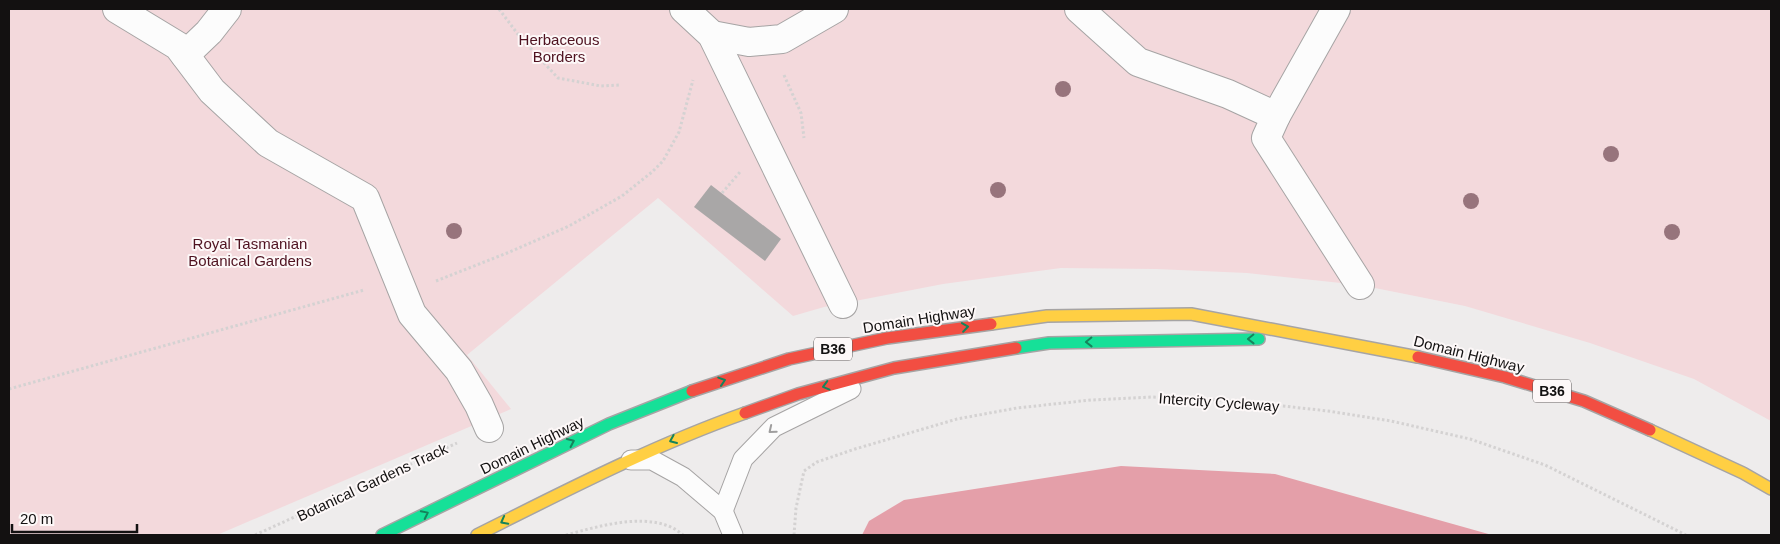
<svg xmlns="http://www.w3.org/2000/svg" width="1780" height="544" viewBox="0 0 1780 544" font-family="Helvetica,sans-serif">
<rect width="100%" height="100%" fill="#eeecec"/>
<polygon fill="#f3d9dc" points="9,9 1771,9 1771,421 1694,379 1590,343 1465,306 1360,285 1247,273 1156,269 1061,268 943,284 824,307 793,316 658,198 467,355 511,409 217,535 9,535"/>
<polygon fill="#e49fa9" points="1121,466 1275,474 1492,535 862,535 869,521 904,500"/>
<polygon fill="#a9a7a7" points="711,185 781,239 765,261 694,207"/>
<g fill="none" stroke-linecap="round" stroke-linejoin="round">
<g stroke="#a6a4a4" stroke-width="21">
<g id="lane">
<polyline points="631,460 652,460 683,477 723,511 733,535"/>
<polyline points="723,511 743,459 774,427 851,389"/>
</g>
</g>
<g stroke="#a6a4a4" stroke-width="30">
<g id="street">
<polyline points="117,9 178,46 212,91 268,143 365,198 412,314 459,370 479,405 489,428"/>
<polyline points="684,9 712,35 843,304"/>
<polyline points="1079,9 1138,62 1228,94 1276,116 1336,9"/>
<polyline points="712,35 749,42 782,39 834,9"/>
<polyline points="185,55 209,32 227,9"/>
<polyline points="1276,116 1266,138 1360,285"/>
</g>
</g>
<g stroke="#a6a4a4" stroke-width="14">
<g id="fast">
<polyline points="1016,348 1049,343 1259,339"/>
<polyline points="382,535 609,424 692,391"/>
</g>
</g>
<g stroke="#a6a4a4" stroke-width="14">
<g id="slow">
<polyline points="991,324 1047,316 1191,314 1418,357"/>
<polyline points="1650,430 1743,473 1771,489"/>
<path d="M477,535C565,491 652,446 745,413"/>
</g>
</g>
<g stroke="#a6a4a4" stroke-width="14">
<g id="jam">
<polyline points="1418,357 1505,377 1584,401 1650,430"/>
<polyline points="692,391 789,359 887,338 991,324"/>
<polyline points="745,413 798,394 894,368 1016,348"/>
</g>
</g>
<g stroke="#d4d2d2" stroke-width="3" stroke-dasharray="2.5 2.5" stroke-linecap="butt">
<polyline points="499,9 520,37 558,78 601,86 620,85"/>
<polyline points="784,75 801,113 804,138"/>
<polyline points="722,193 740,172"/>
<polyline points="436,281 507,253 569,226 622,196 652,172 663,161 679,132 693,80"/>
<polyline points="9,389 364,290"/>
<polyline points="255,535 457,443"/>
<path d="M566,535C600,526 654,509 683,535"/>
<polyline points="794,535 796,508 804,471 817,462 855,449 957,419 1017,408 1091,400 1151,397 1238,401 1328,411 1391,421 1470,439 1545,465 1686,535"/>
</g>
<use href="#lane" stroke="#fcfcfc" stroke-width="19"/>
<use href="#street" stroke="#fcfcfc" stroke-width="28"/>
<use href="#fast" stroke="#16e098" stroke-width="11"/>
<use href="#slow" stroke="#ffcf43" stroke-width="11"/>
<use href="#jam" stroke="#f24e42" stroke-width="11"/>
</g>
<g fill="#97747c">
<circle cx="1063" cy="89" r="8"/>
<circle cx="1611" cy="154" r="8"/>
<circle cx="998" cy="190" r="8"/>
<circle cx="1471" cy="201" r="8"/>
<circle cx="454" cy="231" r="8"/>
<circle cx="1672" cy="232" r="8"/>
</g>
<defs><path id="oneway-chevron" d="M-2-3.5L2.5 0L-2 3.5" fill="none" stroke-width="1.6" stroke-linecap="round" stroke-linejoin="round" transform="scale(1.25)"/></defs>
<g stroke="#15835b">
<use href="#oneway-chevron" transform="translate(965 327) rotate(-8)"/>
<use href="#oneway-chevron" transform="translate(1251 339) rotate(179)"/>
<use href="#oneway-chevron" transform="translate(1089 342) rotate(179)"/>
<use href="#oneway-chevron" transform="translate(722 381) rotate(-18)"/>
<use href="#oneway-chevron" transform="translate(826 386) rotate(165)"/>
<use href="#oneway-chevron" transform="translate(673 440) rotate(157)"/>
<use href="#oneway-chevron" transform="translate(571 442) rotate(-25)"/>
<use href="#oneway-chevron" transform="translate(425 514) rotate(-26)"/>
<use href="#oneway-chevron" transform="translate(504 521) rotate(152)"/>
</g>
<use stroke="#9f9e9e" href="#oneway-chevron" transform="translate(772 430) rotate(141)"/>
<g text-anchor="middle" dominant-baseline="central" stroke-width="4" stroke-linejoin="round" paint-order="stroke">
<g fill="#fdf8f8" stroke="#595656" stroke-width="1">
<rect x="814" y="337.5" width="38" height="23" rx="4"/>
<rect x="1533" y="379.5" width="38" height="23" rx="4"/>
</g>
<g font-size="14" font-weight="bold" fill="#131111">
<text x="833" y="349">B36</text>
<text x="1552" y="391">B36</text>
</g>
<g font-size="15" fill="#4f1220" stroke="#fdf8f8">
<text x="559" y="39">Herbaceous<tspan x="559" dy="17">Borders</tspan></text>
<text x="250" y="243">Royal Tasmanian<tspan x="250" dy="17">Botanical Gardens</tspan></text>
</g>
<g font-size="15" fill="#131111" stroke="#fdf8f8">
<text transform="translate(919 319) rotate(-9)">Domain Highway</text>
<text transform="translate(1469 354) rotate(14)">Domain Highway</text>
<text transform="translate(1219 402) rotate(4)">Intercity Cycleway</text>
<text transform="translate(532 445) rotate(-26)">Domain Highway</text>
<text transform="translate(372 482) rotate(-25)">Botanical Gardens Track</text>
</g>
</g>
<rect width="1780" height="544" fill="none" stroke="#131111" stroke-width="20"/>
<path d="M12 524v8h125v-8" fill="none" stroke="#131111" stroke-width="2.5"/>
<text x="20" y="524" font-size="15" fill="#131111" stroke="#fdf8f8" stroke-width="4" paint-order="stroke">20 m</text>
</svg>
